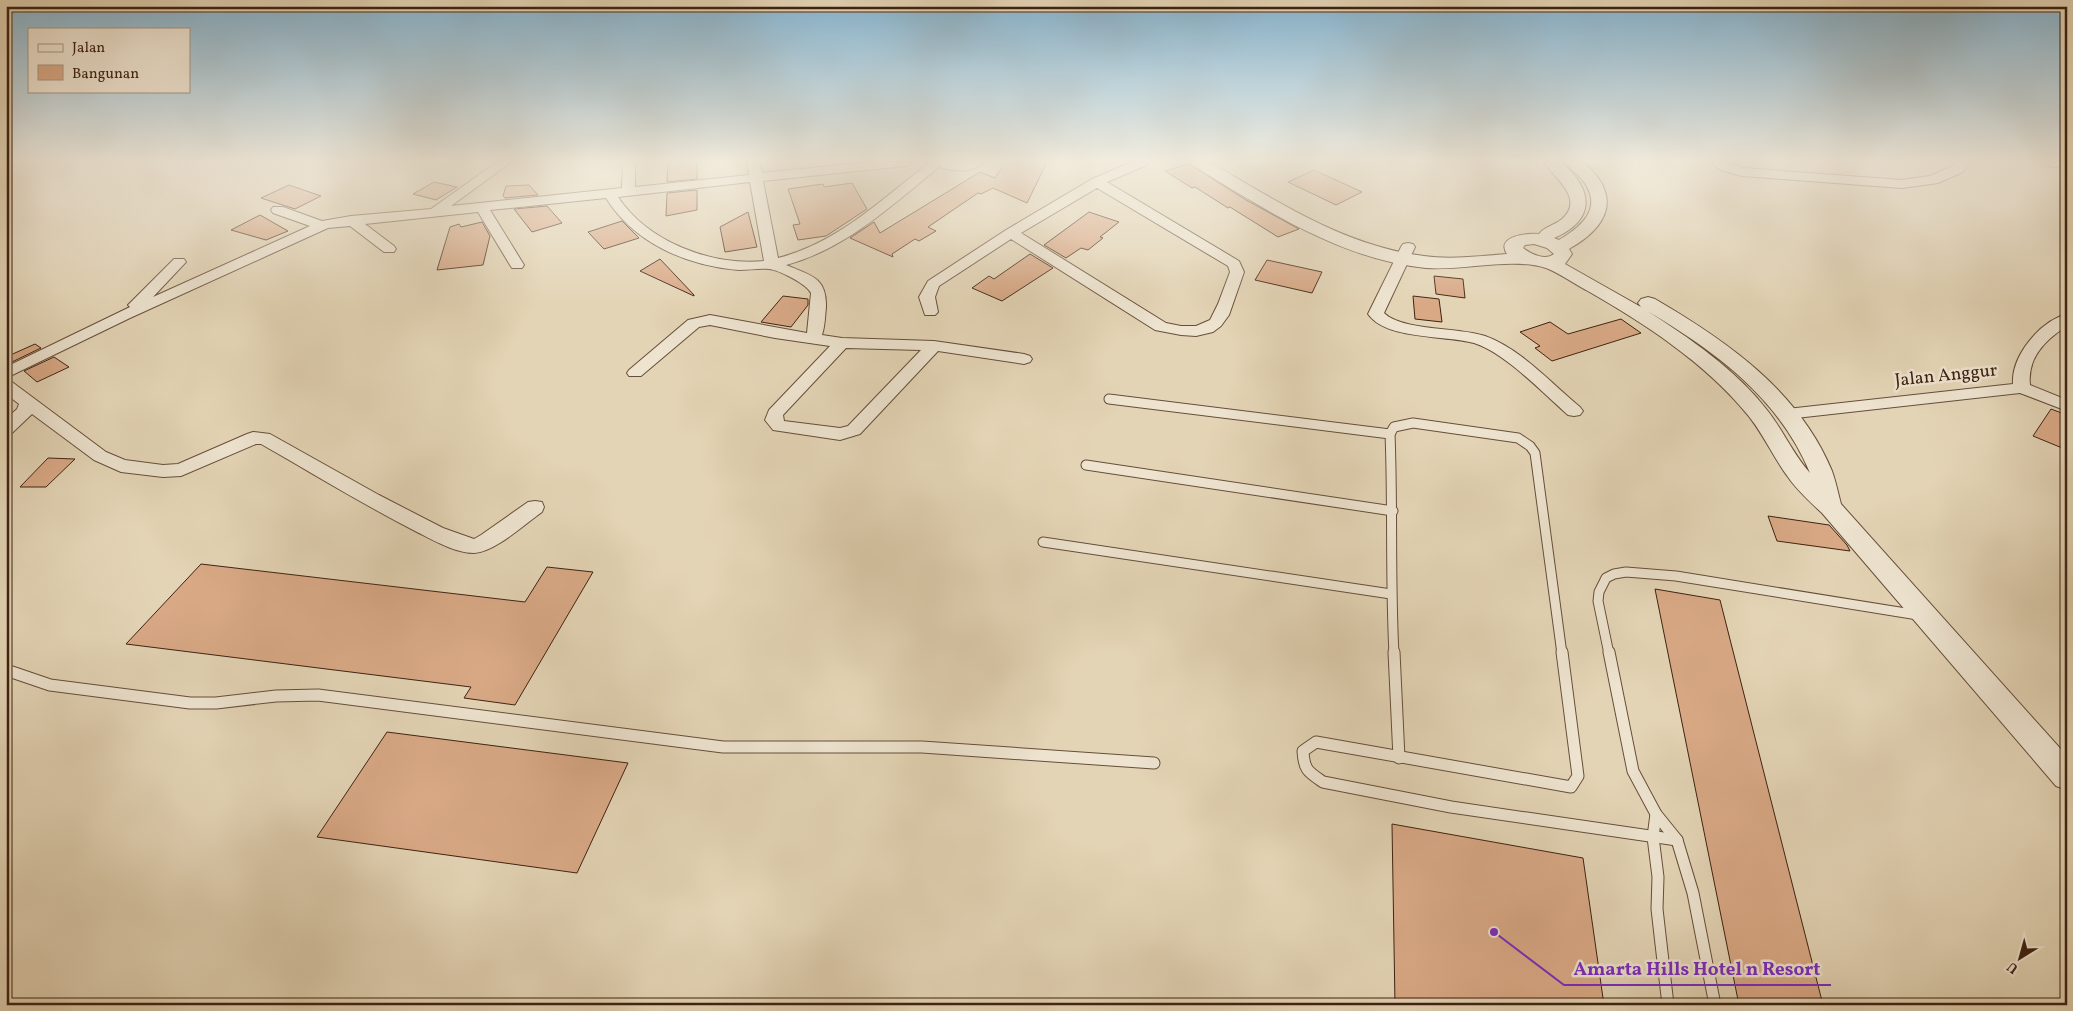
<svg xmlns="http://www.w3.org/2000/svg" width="2073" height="1011" viewBox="0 0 2073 1011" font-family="Vollkorn,serif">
<rect width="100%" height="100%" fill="#e3d4b5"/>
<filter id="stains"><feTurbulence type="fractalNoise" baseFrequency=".004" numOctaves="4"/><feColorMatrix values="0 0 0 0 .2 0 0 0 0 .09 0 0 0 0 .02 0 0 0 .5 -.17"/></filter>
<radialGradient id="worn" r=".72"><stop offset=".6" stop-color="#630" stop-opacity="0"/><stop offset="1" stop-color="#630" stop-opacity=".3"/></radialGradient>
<g fill="#d9a986" stroke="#3e2211">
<polygon points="668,162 697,162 697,179 667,182"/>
<polygon points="1005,162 1047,162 1027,203 993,188 981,194 978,193 928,227 936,231 919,241 915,239 892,254 893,257 850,238 874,222 880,233 980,172 995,178"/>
<polygon points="1189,164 1246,200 1299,229 1278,237 1230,207 1228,208 1195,187 1192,188 1165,171"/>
<polygon points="1314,170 1362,192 1336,205 1288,182"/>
<polygon points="434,182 457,187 436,200 413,194"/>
<polygon points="852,183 867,209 826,236 798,240 793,225 800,224 788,189 823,184 824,187"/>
<polygon points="289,185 321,196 295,209 261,198"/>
<polygon points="529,185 538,195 505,198 503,196 506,186"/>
<polygon points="697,190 697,210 666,216 667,193"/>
<polygon points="547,206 562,223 532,232 514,209"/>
<polygon points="748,212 757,247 725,252 720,227"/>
<polygon points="1089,212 1119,222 1100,237 1103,238 1088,250 1081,248 1066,258 1044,245"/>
<polygon points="260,215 288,231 266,240 231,230"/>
<polygon points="622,221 639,238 604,249 588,232"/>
<polygon points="482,222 490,236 483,265 437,270 450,227 459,224 461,227"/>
<polygon points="1030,254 1053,268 1002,301 972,288 989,276 994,279"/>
<polygon points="660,259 694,295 694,296 640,271"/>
<polygon points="1267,260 1322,272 1312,293 1255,280"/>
<polygon points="1434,276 1463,279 1465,298 1436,294"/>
<polygon points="783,296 808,299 808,305 791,327 761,322"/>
<polygon points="1413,296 1439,299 1442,322 1415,319"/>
<polygon points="1621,319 1641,333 1552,361 1535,348 1540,346 1520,332 1550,322 1568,334"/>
<polygon points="35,344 41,348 12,362 6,357"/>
<polygon points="54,357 69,367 37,382 24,371"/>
<polygon points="2051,409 2067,415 2067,450 2033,436"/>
<polygon points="48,458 75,459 46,487 20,487"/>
<polygon points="1768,516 1829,525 1847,545 1850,551 1777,541"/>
<polygon points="201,564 525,602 547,567 593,572 515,705 464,698 471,687 126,644"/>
<polygon points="1655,589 1720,600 1823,1005 1739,1005"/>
<polygon points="387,732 628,763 577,873 317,837"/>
<polygon points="1392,824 1583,858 1604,1005 1395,1005"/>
</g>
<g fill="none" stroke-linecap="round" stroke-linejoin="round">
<g stroke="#674e3a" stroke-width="11">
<g id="service-far1">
<path d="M1109,399L1390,434C1393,507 1390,580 1394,654"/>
<polyline points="1390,434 1394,427 1413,423 1518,438 1530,446 1535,453 1562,654"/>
<polyline points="1086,465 1393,511"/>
<polyline points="1043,542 1391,594"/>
<polyline points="1609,654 1598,601 1599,592 1606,578 1614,574 1626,572 1676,576 1918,615"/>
</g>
</g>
<g stroke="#674e3a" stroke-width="13">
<g id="service">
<polyline points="1394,652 1399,758"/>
<path d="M1562,652L1578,776L1571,787L1316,742L1303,751C1304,770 1308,772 1323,782L1451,807L1677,840"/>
<polyline points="1609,652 1633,771 1656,814 1677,840 1693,893 1715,1005"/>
<polyline points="6,670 50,685 190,703 216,703 276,696 318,695 723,747 922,747 1154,763"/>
<polyline points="1656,814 1653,837 1658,877 1657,909 1668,1005"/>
</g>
</g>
<g stroke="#674e3a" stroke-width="2">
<g id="minor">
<path d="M497,162H511L451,206L622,188L623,162H635V187L749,175L747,162H759L762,173L871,162H911L910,165L905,166L763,181L778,258C838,243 883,198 930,162H983C975,174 952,171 939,167C892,205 846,249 786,265C810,275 827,277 826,307C825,317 825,326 822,335L842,338L934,341L1024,354L1030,356L1032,359L1030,362L1024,364L938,351L860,434L840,440L773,430L765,420L769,410L830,346L775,338L710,325L699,327L641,376H629L627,373L629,370L688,320L710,315L807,333L811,293C807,284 779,270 769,269C760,268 749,270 739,270C687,266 634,243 606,198L490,210L524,265L522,268H512L510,265L478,212L365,224L394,246L396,249L394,252H384L350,226L328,228L130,318L6,378V367L130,307L128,305L174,259H184L186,262L153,297L310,226L273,213L271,210L273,207H283L322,221L351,216L431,209ZM750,182L764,261C711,266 648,242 618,197ZM846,348L921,350L848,426L840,428L784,421L783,415Z"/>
<path d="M1132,162H1148L1147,165L1107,182L1239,261L1244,272L1229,315L1221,326L1213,332L1196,336L1181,335L1155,330L1011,239L939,286L935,297L938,312L935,315H925L919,297L928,281L1006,230L1092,179ZM1097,188L1228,266L1230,272L1218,304L1210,320L1196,326H1181L1166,323L1021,233Z"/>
<polygon points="1711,162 1725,162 1743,168 1902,180 1930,176 1953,166 1957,162 1970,162 1963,172 1938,183 1902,188 1742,176 1720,170"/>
<polygon points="2044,162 2067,162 2067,169 2045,165"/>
<path d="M1408,243L1413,244L1415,247L1384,313C1402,331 1459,327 1485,336C1521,349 1551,383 1580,407L1583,411L1580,415L1574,416L1568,415C1543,393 1504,352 1474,343C1445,335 1386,340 1368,314L1401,247L1403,244Z"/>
<path d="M2067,314V326C2045,340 2027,358 2030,385L2067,400V411L2020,393L1787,419L1781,418L1778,414L1781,410L1787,409L2013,384C2011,356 2040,321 2067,314Z"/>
<path d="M6,381L12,382L106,452L125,460L163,465L178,464L247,434L253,432L270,434L379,495L443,528L474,539L481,535L528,502L535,501L542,502L544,507L542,512C525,524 495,552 474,553C455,553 433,540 417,532C364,505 312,473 261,444H256L181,476L163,477L121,472L94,460L32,414L12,433L6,434V419L17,409L19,404L6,394Z"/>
</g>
</g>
<g stroke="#674e3a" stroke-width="2">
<path id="tertiary" d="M1190,162H1209C1277,201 1344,246 1424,256C1451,260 1480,256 1507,254C1495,236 1528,233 1539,234C1544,227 1555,225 1562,219C1586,198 1552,176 1544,162H1561C1594,190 1596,220 1554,238L1559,240C1581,227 1603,209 1584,182C1578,174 1570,169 1565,162H1583C1622,195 1610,226 1569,249L1572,254L1565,264L1641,307L1638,303L1641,299L1648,297L1655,299C1727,341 1799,391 1832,471C1836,482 1838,493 1841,504L2067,756V790L2056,786L1822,513C1810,502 1797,490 1788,477C1773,457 1763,433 1747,414C1704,362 1644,323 1586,290C1573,283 1559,273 1546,268C1511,257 1464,271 1426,268C1339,259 1265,209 1192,165ZM1534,244L1547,248L1554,254C1545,261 1531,254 1523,248L1525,245ZM1647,311C1715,351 1779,398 1810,473C1793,454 1783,430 1767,410C1736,370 1690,338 1647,311Z"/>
</g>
<use href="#service-far1" stroke="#ede3cf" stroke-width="9"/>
<use href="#service" stroke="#ede3cf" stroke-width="11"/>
<use href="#minor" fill="#ede3cf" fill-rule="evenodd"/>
<use href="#tertiary" fill="#ede3cf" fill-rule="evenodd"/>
</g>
<linearGradient id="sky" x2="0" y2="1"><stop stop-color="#87b6d2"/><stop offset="0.53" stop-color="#f2ecde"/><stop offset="1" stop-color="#f2ecde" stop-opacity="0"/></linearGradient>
<rect width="2073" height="303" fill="url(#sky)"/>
<g text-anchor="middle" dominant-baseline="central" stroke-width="5" stroke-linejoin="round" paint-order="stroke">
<g font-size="18" fill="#3e2211" stroke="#ede3cf">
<text transform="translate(1946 376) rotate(-6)">Jalan Anggur</text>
</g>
</g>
<path fill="none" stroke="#7b2cbf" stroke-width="2" d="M1494 932L1564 985H1831"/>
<circle fill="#7b2cbf" stroke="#ede3cf" stroke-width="2" cx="1494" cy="932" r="5"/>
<g font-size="19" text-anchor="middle" font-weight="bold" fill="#7b2cbf" stroke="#ede3cf" stroke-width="5" stroke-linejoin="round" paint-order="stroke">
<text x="1697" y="975">Amarta Hills Hotel n Resort</text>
</g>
<rect width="2073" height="1011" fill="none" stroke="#e3d4b5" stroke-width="25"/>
<rect x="8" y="8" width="2058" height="996" fill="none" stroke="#3e2211" stroke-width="2.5"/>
<rect x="12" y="12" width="2048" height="986" fill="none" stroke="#3e2211"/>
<rect x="28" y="28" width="162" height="65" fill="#ede3cf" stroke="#a79683"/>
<rect x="38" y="44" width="25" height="8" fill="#ede3cf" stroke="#a79683"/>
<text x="72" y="52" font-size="15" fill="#3e2211">Jalan</text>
<rect x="38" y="65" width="25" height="15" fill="#d9a986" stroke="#a79683"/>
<text x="72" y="78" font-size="15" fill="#3e2211">Bangunan</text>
<g transform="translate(2020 958) rotate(217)" stroke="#ede3cf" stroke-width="4" paint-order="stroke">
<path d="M0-4L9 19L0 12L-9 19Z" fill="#3e2211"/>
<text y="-8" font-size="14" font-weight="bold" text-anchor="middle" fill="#3e2211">U</text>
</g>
<rect width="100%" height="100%" filter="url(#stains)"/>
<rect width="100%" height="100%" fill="url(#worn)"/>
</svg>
